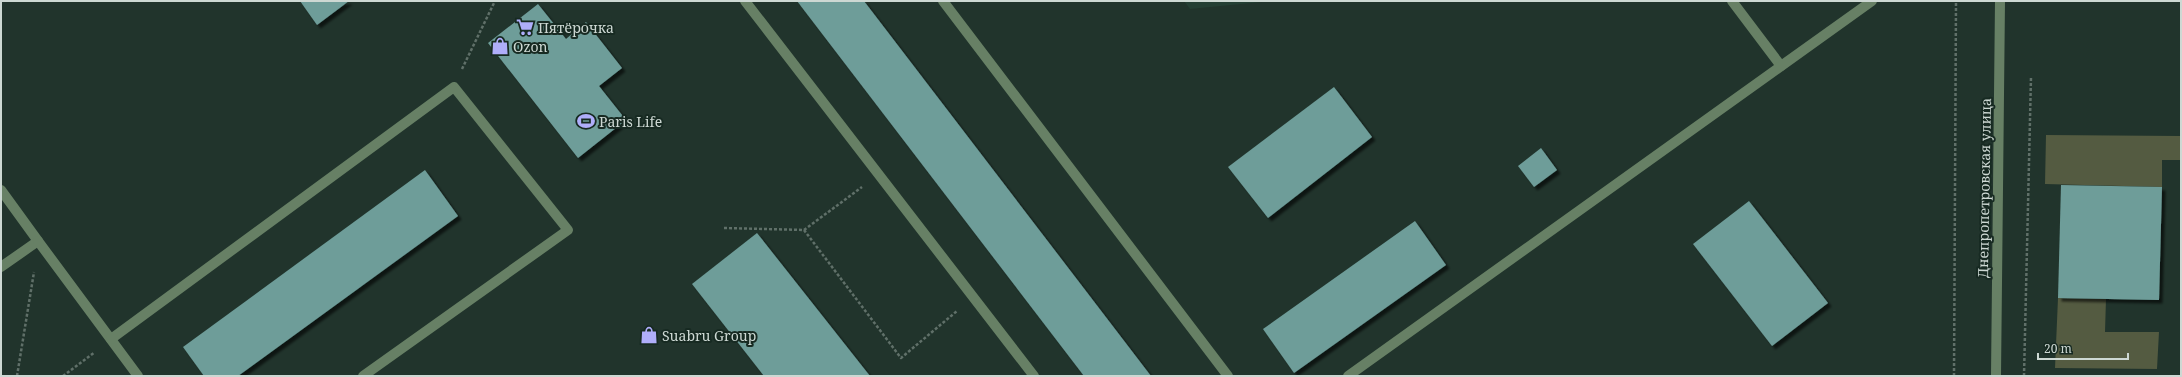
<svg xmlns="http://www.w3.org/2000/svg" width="2182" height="377" viewBox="0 0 2182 377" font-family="'Noto Serif',serif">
<defs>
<filter id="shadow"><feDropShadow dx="3.5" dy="3.5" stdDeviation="1" flood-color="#0009"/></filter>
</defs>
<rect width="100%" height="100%" fill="#21342c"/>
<polygon fill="#243f34" points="1184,1 1273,1 1190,9"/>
<g fill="#545b41">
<polygon points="2046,135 2181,136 2181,160 2162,160 2162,187 2045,184"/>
<polygon points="2058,298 2106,299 2105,332 2159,332 2157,369 2055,368"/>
</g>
<g fill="#6e9d99" filter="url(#shadow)">
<polygon points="300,1 349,1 317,25"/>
<polygon points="797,1 864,1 1151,376 1084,376"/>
<polygon points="538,4 566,39 586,22 622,68 599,86 626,120 578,158 488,43"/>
<polygon points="1334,87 1372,137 1268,218 1228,167"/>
<polygon points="1541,148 1557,170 1534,187 1518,166"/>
<polygon points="425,170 458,216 238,376 204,376 183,347"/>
<polygon points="2061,185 2162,187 2159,300 2058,298"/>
<polygon points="1749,201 1828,303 1772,346 1693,244"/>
<polygon points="1415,221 1446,265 1294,373 1263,329"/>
<polygon points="757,233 870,376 764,376 692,284"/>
</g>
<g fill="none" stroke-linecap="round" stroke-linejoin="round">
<g stroke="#607069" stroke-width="2.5" stroke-dasharray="3 2" stroke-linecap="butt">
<polyline points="462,69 495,1"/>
<polyline points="724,228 804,230 901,358 957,311"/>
<polyline points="804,230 862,187"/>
<polyline points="17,376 34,272"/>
<polyline points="63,376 95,352"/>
<polyline points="1954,376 1956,1"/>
<polyline points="2024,376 2031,77"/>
</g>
<g stroke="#678065" stroke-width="10">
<polyline points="745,1 1034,376"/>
<polyline points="943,1 1228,376"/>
<polyline points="1732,1 1781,66"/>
<polyline points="1,190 38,241 1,267"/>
<polyline points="38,241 138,376"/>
<polyline points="111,339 454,87 568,230 363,376"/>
<polyline points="1348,376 1872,1"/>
<polyline points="1996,376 2000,1"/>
</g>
</g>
<defs>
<g id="supermarket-bare" transform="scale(1.38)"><path d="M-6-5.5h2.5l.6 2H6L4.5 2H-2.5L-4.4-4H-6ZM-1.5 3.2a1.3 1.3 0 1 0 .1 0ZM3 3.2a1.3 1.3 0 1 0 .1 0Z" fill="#afaefa" stroke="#172a22" stroke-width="2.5" paint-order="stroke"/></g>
<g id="shop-bare" transform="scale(1.38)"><path d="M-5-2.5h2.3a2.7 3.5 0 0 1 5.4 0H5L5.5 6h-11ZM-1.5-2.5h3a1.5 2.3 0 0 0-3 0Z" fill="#afaefa" stroke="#172a22" stroke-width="2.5" paint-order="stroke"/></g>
<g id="stadium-bare" transform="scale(1.38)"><path d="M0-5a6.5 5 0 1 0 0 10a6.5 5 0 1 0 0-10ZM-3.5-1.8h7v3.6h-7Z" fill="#afaefa" stroke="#172a22" stroke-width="2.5" paint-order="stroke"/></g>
</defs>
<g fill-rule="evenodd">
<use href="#supermarket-bare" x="525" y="27"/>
<use href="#shop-bare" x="500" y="46"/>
<use href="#stadium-bare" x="586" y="121"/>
<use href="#shop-bare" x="649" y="335"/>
</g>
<g text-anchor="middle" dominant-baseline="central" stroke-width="4" stroke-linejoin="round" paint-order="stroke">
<g font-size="14" fill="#cdd8d3" stroke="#172a22" text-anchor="start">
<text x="538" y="27">Пятёрочка</text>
<text x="513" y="46">Ozon</text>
<text x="599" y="121">Paris Life</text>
<text x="662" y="335">Suabru Group</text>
</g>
<g font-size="14" fill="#cdd8d3" stroke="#172a22">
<text transform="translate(1984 188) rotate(-89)">Днепропетровская улица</text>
</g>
</g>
<rect width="2182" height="377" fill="none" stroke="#cdd8d3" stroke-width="4"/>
<path d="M2038 353v6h90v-6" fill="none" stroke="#cdd8d3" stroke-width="2"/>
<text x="2044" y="353" font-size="12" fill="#cdd8d3" stroke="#172a22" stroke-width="3" paint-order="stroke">20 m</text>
</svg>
